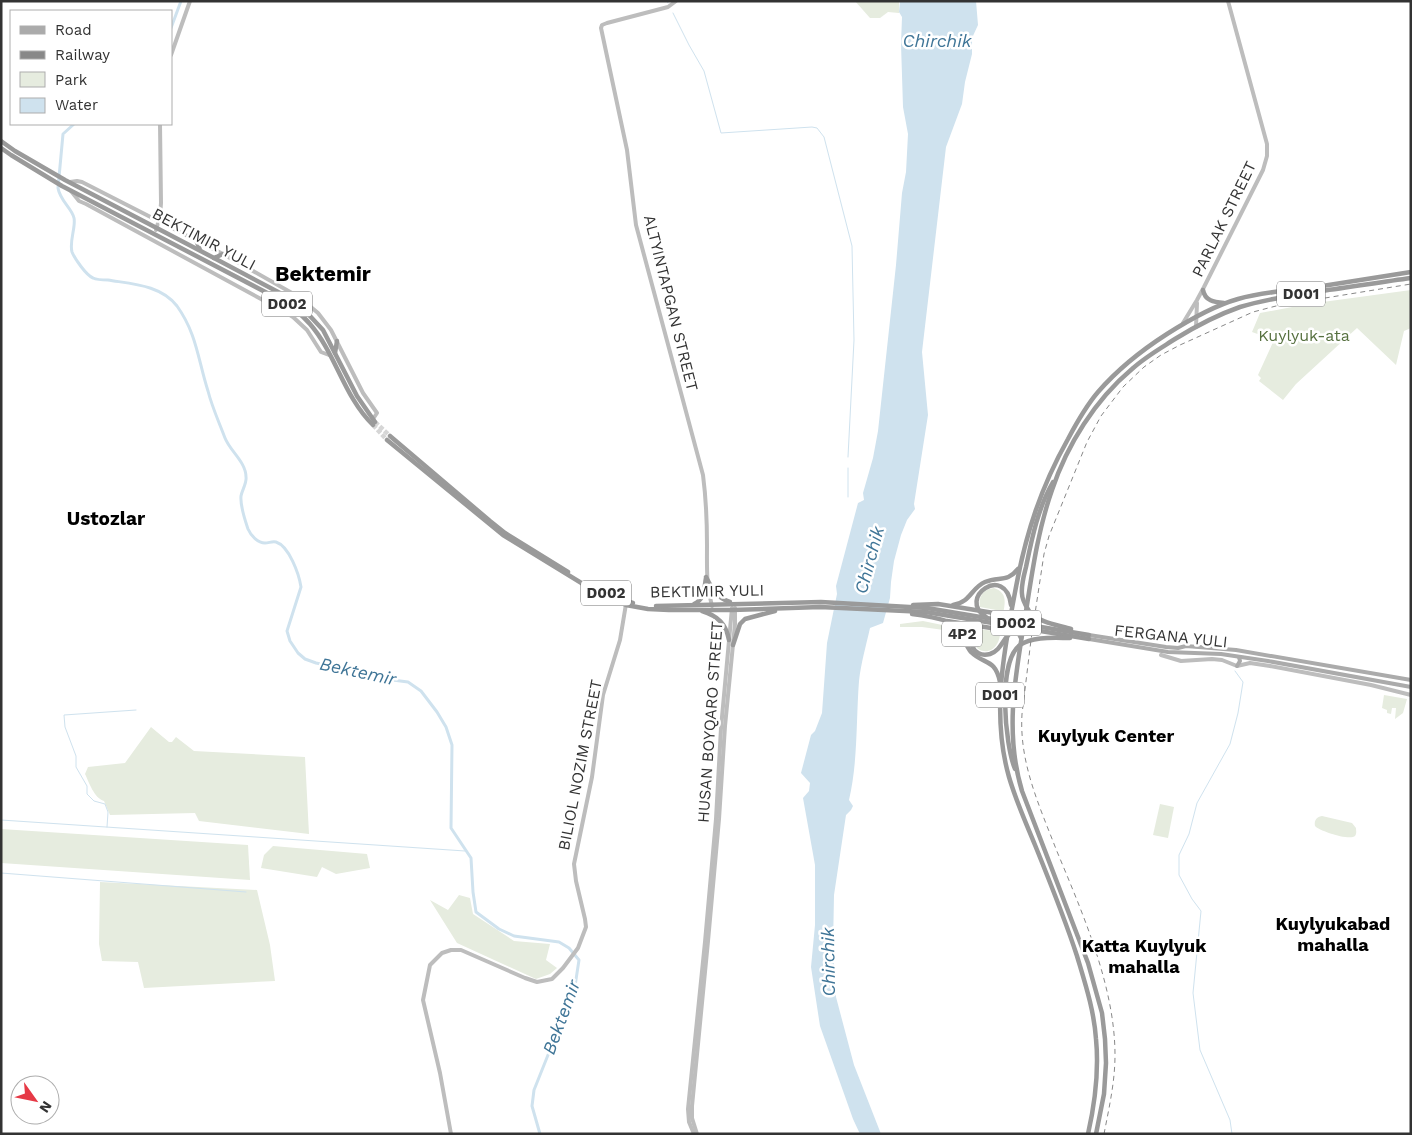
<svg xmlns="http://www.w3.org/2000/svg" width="1412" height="1135" viewBox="0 0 1412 1135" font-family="'Work Sans',sans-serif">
<rect width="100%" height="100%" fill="#fff"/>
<g fill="#e6ecdf">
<polygon points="855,1 899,1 899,13 888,12 880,18 870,18"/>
<polygon points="1411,290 1411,328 1404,331 1396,365 1357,328 1296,384 1283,400 1259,381 1261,378 1258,375 1274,340 1252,332 1260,313 1308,304"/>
<path d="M994,588C1008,593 1005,603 1003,615L996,610L980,607C978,597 983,589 994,588Z"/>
<polygon points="923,621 952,627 951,631 922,627 900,627 900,624"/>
<path d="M1001,628C1000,633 1000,640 997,644C988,660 964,647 977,629L995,631Z"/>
<polygon points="1384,695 1407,699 1403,713 1395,719 1396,708 1392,708 1391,714 1387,713 1387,710 1382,708"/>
<path d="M151,727L169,742H172L176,737L194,751L305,757L309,834L199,821L195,813L110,815L104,801C94,798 89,782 85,774L88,767L125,763Z"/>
<polygon points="1160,804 1174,807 1168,838 1153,835"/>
<path d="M1322,816L1352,823L1356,828C1356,831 1357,833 1355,836C1350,841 1319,831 1315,826C1314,821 1316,817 1322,816Z"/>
<polygon points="1,829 248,845 250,880 1,863"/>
<polygon points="273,846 367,854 370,868 336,874 322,867 317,877 261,868 264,855"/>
<polygon points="100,882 257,890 270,945 275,981 144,988 138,962 102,961 99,944"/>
<polygon points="459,895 470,898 473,914 514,941 550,944 546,960 557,968 550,974 536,979 457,943 430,900 448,910"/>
</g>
<path fill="#cfe2ee" d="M900,1H976L978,25L972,38V54L965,82L962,104L946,147L922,352L928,415L914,504L915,509L907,520L901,535L894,561L891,582L890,598L883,623L870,628C866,646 861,663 859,681C856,720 858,762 849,800L853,806L851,810L846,815L834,895L833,948L836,997L854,1065L881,1134H860L853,1119L820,1026L811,967L815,925V865L803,798L809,791L810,783L801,773L811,735L815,731L822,713L827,643L837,594L836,586L858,503L864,500L863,493L873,458L878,431L896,265L902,193L906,172L908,134L903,107L901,44L902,17L899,12Z"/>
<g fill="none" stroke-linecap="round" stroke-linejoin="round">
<g stroke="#cfe2ee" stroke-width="1">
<polyline points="667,1 668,3"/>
<polyline points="673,13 689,45 704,71 721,133 812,127 817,128 824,137 852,246 854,340 848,457"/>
<polyline points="848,497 848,468"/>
<polyline points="1,820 465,851"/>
<polyline points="107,827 108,812 105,804 94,801 87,794 87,786 76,767 76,756 65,727 64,715 136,710"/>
<polyline points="1,873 246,892"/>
<polyline points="1232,1134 1230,1120 1200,1050 1193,993 1201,911 1192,899 1179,875 1179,855 1189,834 1197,803 1230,744 1238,713 1243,682 1235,671"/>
</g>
<g stroke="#cfe2ee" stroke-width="3">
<polyline points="171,28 181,1"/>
<path d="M74,124L63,134L58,188C60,201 72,208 74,218C76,227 69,242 72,252C75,259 86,275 93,278C97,280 103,280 108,280C132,284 161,285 177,306C197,334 198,360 208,391C212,407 219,422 225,438C230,451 246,462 246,477C247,483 242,490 241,496C240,506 245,520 248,529C251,536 258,543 265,543C269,543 272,541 276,542C289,546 299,574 301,587L287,631L290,641L298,653L305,659L316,663L336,667L350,668L385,679L408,682L421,691L437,712L446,727L452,745L451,828L471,858L473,892L476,912L499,929L514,936L559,942L569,948L579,960L575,986L565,1006L556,1035L534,1090L532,1106L540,1134"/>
</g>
<g stroke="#d6d6d6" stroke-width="4.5" stroke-dasharray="4.5 2" stroke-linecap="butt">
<polyline points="375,422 390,436"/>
<polyline points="373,425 387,440"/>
</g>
<g stroke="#bdbdbd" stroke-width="4">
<path d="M676,1L668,7L607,23L602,25L601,28L627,150L636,225L703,475C706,498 707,522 707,545C707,566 706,585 712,606"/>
<polyline points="171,55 190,1"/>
<polyline points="70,182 77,181 82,182 223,254 299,297 318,313 331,330 363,393 377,413 373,419"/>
<polyline points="71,191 79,201 86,204 285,312 293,317 307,330 321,352 329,355"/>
<polyline points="156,230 160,216 161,203 160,124"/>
<polyline points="1183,323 1197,300 1204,287 1263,170 1267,156 1267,144 1228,1"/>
<polyline points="1196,327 1197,303"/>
<polyline points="1161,655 1181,661 1212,659 1222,660 1237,666 1250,663 1270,666 1371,685 1411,695"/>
<polyline points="451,1134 440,1073 423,1000 430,965 442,953 451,950 461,950 525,978 537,982 552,979 563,968 578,948 586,927 585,919 576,881 574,864 592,777 603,695 620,640 626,604"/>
<polyline points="694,1134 689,1122 688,1109 705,942 716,819 721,728 732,608"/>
<polyline points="697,1134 692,1118 692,1106 708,941 719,819 725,726 735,624 735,608"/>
</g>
<g stroke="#ababab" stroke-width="4">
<polyline points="1089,635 1166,647 1178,648 1186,646 1236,650 1411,680"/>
<polyline points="1089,639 1168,652 1221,654 1268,661 1411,687"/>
<polyline points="1237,666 1240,661 1239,657"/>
</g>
<g stroke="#9a9a9a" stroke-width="4.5">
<polyline points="1,141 15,151 65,180 214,258 280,293 296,304 310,316 323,330 357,396 375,422"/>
<path d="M1,148L11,155L62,186L273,296C286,304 300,312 310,324C336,354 344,397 373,425"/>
<polyline points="196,240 200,250"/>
<polyline points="214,258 223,254"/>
<path d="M1203,290C1205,301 1214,302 1224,303"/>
<polyline points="335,353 337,341"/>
<polyline points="390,436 490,521 505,533 568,572"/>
<polyline points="387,440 503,535 601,595 626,605 648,609 669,610 732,610 820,607 926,612 1089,639"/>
<path d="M1053,482C1038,508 1032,538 1026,567C1024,575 1021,585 1022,594C1022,600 1026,606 1029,611C1039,623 1058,625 1071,629"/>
<path d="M706,577C712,589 717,598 730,602"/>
<polyline points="599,590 619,599 633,603"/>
<path d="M694,604C705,599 704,588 706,578"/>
<path d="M913,605L938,604L994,613C1000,615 1000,621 997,626L991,628L947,621"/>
<path d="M953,605C971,602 971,588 985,582C999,576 1007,583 1018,569"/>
<polyline points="656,606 821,602 927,608 1089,635"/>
<path d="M702,611C718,616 726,624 729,640"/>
<polyline points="1012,613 1013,616 1017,618 1022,618 1025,615"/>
<path d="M912,614C921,615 944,619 951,623C963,630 963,642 971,652C984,665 995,658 1000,682"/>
<path d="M986,617C956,598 1006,563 1011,605"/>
<path d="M978,625C964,637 972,659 990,654C1002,650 1003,637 1013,631L1018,632L1021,638"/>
<polyline points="733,645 740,624 745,619 775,611"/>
<path d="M1015,769C1005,745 997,662 1020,645C1033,636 1055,638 1070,638"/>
<path d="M1088,1134C1095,1103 1099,1070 1096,1039C1094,1010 1085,983 1077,956C1065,919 1050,882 1035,845C1026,823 1016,801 1009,777C991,714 1004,650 1016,587C1026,533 1041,487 1068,439C1077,422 1086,406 1098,392C1118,369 1142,350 1167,334C1189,320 1213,306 1238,299C1263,292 1290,290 1316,287C1348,282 1379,277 1411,272"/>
<path d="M1096,1134L1104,1094L1106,1063L1105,1039L1102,1013L1088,963L1022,791C1003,728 1017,668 1027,605C1033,566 1039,527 1052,490C1067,445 1095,400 1132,369C1145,357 1161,348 1175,339C1196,326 1217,315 1240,307C1266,299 1294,295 1321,291C1351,287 1381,282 1411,278"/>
</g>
<path stroke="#888" stroke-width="1" stroke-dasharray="5 4" stroke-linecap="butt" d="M1104,1134C1109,1108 1115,1082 1115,1055C1115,986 1082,912 1056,849C1039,805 1019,762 1022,714L1031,640L1044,554L1049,536L1087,442L1101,416L1123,387L1144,367L1161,355L1180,345L1253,312L1276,306L1411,284"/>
</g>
<g text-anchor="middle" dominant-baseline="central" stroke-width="5" stroke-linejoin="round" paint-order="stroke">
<g fill="#fff" stroke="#707070" stroke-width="1">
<rect x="1277" y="281.5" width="48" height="25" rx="4"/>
<rect x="262" y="291.5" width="50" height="25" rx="4"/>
<rect x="581" y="580.5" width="50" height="25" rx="4"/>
<rect x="991" y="610.5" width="50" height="25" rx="4"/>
<rect x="942" y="621.5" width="40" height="25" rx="4"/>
<rect x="976" y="682.5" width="48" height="25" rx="4"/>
</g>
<g font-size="15" font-weight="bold" fill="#333">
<text x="1301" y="294">D001</text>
<text x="287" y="304">D002</text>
<text x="606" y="593">D002</text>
<text x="1016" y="623">D002</text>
<text x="962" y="634">4P2</text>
<text x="1000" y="695">D001</text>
</g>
<g font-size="16" fill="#333" stroke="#fff">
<text transform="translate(1224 219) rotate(-64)">PARLAK STREET</text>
<text transform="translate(204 239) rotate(28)">BEKTIMIR YULI</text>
<text transform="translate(671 303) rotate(76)">ALTYINTAPGAN STREET</text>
<text transform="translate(707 591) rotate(-1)">BEKTIMIR YULI</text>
<text transform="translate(1171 636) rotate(6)">FERGANA YULI</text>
<text transform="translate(710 722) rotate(-86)">HUSAN BOYQARO STREET</text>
<text transform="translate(580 765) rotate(-79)">BILIOL NOZIM STREET</text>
</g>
<g font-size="16" fill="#56703f" stroke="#fff">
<text x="1304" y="335">Kuylyuk-ata</text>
</g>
<g font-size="18" font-style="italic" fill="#3f7597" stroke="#fff">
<text x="937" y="40">Chirchik</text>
<text transform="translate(869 560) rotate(-75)">Chirchik</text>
<text transform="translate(358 671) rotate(12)">Bektemir</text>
<text transform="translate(828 962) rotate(-91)">Chirchik</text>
<text transform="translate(561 1017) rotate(-70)">Bektemir</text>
</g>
<g font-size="18" font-weight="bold" fill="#000" stroke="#fff">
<text x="1106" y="735">Kuylyuk Center</text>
<text x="1333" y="923">Kuylyukabad<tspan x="1333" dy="21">mahalla</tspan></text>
<text x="1144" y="945">Katta Kuylyuk<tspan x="1144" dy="21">mahalla</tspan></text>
</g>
<g font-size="19" font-weight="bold" fill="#000" stroke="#fff">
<text x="106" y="518">Ustozlar</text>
</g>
<g font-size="21" font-weight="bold" fill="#000" stroke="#fff">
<text x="323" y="273">Bektemir</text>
</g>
</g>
<rect width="1412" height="1135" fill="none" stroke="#333333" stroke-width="5"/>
<rect x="10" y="10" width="162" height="115" fill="#ffffff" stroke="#adadad"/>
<rect x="20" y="26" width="25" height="8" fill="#ababab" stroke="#adadad"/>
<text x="55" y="35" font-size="15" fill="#333333">Road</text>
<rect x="20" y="51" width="25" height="8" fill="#888888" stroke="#adadad"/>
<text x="55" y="60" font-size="15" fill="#333333">Railway</text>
<rect x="20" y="72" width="25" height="15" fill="#e6ecdf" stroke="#adadad"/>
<text x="55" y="85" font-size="15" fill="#333333">Park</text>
<rect x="20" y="98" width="25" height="15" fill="#cfe2ee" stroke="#adadad"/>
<text x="55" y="110" font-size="15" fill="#333333">Water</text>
<g transform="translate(35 1100) rotate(123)"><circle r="24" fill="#ffffff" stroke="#adadad"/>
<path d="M0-4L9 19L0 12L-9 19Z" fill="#e63946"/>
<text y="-8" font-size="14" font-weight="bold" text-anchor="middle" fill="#333333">N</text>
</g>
</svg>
